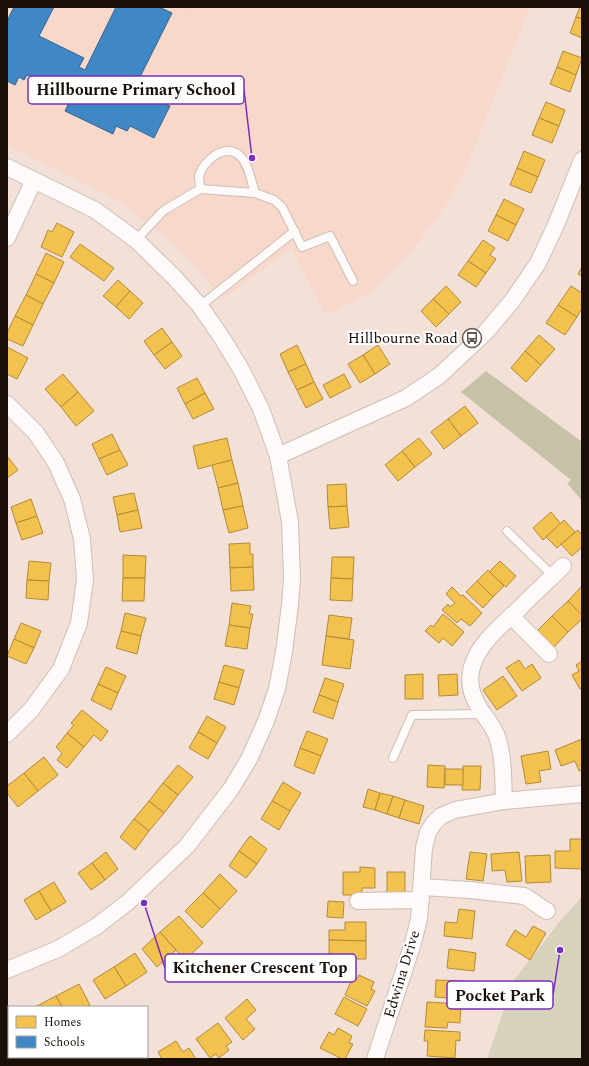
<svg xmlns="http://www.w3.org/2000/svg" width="589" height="1066" viewBox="0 0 589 1066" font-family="Spectral,serif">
<rect width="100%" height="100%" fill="#f3e0d7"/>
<polygon fill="#f7d8ca" points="7,7 530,7 465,171 442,211 414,248 371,292 326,315 291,248 223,299 176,246 119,201 7,145"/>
<polygon fill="#d6d2bc" points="582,897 582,1059 487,1059 514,980 561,920"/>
<polygon fill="#c5c2a7" points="486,371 582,442 582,501 567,483 571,480 461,392"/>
<g fill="#f2c14e" stroke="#b18b39">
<polygon points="580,7 582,7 582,19 576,17"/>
<polygon points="576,17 582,19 582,38 570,33"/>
<polygon points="563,51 582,58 576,75 557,67"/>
<polygon points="557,67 576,75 570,92 550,84"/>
<polygon points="546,102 565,110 559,126 539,118"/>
<polygon points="539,118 559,126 552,143 532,135"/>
<polygon points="524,151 545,160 538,177 517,168"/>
<polygon points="517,168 538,177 531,193 510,185"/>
<polygon points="504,199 524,209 516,225 496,215"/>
<polygon points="496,215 516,225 508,241 488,231"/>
<polygon points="57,223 74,232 62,257 41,247 48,230 52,232"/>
<polygon points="483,240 495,248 490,255 496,259 486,273 468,261"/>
<polygon points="80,244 114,268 104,281 70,257"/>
<polygon points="46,253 64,262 54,283 36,274"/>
<polygon points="468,261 486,273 476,287 458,275"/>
<polygon points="582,267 582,276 578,274"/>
<polygon points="36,274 54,283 43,304 26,295"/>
<polygon points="118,280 130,291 116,307 103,296"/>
<polygon points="446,286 461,302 449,314 433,299"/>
<polygon points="571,286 582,293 582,308 577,317 558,305"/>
<polygon points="130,291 143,303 129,319 116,307"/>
<polygon points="26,295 43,304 33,325 15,316"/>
<polygon points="433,299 449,314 436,327 421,311"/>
<polygon points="558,305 577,317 565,335 546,323"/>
<polygon points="15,316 33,325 23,346 7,339 7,333"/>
<polygon points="162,328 172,342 154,355 144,341"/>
<polygon points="539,335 555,349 541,365 525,351"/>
<polygon points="172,342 182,356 165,369 154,355"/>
<polygon points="297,345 306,364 288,372 280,354"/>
<polygon points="378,345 390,364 375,374 363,355"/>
<polygon points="7,347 28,358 17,379 7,374"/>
<polygon points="525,351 541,365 526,382 511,368"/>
<polygon points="363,355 375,374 360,383 348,364"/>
<polygon points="306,364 314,382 297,390 288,372"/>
<polygon points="63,374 78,392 61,407 45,389"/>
<polygon points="344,374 351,387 330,398 323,385"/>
<polygon points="197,378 205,393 185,404 177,388"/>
<polygon points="314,382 323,399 306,408 297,390"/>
<polygon points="78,392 94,411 76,426 61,407"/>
<polygon points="205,393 214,409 193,419 185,404"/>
<polygon points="465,406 478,423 461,436 448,419"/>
<polygon points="448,419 461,436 444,449 431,432"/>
<polygon points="112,434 120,450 99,459 92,444"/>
<polygon points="227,438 232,460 198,469 193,446"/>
<polygon points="419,438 432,454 415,467 402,451"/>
<polygon points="120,450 128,465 107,475 99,459"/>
<polygon points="402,451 415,467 398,481 385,465"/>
<polygon points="7,456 18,470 7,478"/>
<polygon points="232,460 238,483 218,488 212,465"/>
<polygon points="238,483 243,506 223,510 218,488"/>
<polygon points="346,484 347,506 328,507 327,485"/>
<polygon points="134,493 138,510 117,515 113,497"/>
<polygon points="31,499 37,516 16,523 11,507"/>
<polygon points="243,506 248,528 229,533 223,510"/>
<polygon points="347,506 349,527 330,529 328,507"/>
<polygon points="138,510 142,528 120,532 117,515"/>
<polygon points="551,512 561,524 543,540 533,528"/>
<polygon points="37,516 43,533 22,540 16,523"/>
<polygon points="564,520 575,532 557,548 546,537"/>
<polygon points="578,530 582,535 582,547 572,556 561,544"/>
<polygon points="250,543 250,554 253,554 253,567 230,568 229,544"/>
<polygon points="123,555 146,556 145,578 123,578"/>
<polygon points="332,557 354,557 353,579 331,578"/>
<polygon points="29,561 51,563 49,581 27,580"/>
<polygon points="500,561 516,576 506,587 489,572"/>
<polygon points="253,567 254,590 231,591 230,568"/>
<polygon points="488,570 504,586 493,597 477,581"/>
<polygon points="123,578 145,578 144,601 122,601"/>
<polygon points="331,578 353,579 352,601 330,600"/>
<polygon points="27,580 49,581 48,600 26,598"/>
<polygon points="477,581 493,597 483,608 466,592"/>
<polygon points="582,586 582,615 568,601"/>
<polygon points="452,587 461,596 463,595 482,613 470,626 461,619 457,623 442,610 448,604 450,607 455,603 446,594"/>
<polygon points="568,601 582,615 582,619 568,632 552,616"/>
<polygon points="232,603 251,606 249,614 253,614 250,628 229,625"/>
<polygon points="125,613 146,618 141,636 121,631"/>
<polygon points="443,614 464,632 452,646 443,638 439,643 425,631 431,625 433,627"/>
<polygon points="329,615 352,618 349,639 326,636"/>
<polygon points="552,616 568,632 553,648 537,631"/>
<polygon points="21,623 41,631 34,648 14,639"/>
<polygon points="229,625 250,628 247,649 225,646"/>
<polygon points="121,631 141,636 137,654 116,648"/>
<polygon points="326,636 354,640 350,669 322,665"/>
<polygon points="14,639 34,648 26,664 7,656"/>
<polygon points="519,660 525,669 532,664 541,678 522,691 506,668"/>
<polygon points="582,661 582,688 580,689 572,675 579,671 576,665"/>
<polygon points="224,665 244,670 239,688 219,682"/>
<polygon points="106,667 126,676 118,693 98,684"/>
<polygon points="423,674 423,699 405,699 405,675"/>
<polygon points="457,674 458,695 439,696 438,675"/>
<polygon points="503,676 517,696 497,710 483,690"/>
<polygon points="325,678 344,684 338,702 319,695"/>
<polygon points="219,682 239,688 234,705 214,699"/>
<polygon points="98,684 118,693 111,710 91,700"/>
<polygon points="319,695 338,702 333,719 313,712"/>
<polygon points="82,710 108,731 101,741 94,735 84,747 67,733 74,725 71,723"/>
<polygon points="207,716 226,727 217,743 198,732"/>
<polygon points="307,731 328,739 321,756 300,748"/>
<polygon points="198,732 217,743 208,759 189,748"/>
<polygon points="67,733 84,747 67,768 57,760 62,753 56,747"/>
<polygon points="582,739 582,770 579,771 575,761 561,766 555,750"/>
<polygon points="300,748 321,756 314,774 294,766"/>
<polygon points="548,751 551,769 539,771 541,782 526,784 521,756"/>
<polygon points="44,757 58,775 38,791 24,773"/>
<polygon points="178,765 193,777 178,795 163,783"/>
<polygon points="428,765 445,766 444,788 427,787"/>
<polygon points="463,766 481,766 480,790 462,790"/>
<rect x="445" y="769" width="18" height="16"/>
<polygon points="24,773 38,791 18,807 7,793 7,786"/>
<polygon points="283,782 301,793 290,811 272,801"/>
<polygon points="163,783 178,795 164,813 149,801"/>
<polygon points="368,789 380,793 375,810 363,807"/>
<polygon points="380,793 393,796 387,814 375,810"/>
<polygon points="393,796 405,800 399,818 387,814"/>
<polygon points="405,800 424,806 419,824 399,818"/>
<polygon points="149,801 164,813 149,831 134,819"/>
<polygon points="272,801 290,811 279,830 261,819"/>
<polygon points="134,819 149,831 135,850 120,837"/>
<polygon points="250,836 267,849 257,864 239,851"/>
<polygon points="570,839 582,839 582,869 555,868 555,851 570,851"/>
<polygon points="239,851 257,864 246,878 229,866"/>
<polygon points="106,852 118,869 105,880 92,863"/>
<polygon points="470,852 487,854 483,881 466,879"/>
<polygon points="519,852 522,881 507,882 505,870 492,871 491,854"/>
<polygon points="550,855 551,882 526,883 525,856"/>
<polygon points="92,863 105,880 91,890 78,873"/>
<polygon points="360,867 375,868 375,888 362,888 362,895 343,895 343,872 360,872"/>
<polygon points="387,872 405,872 405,894 387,895"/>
<polygon points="220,874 237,891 220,909 203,893"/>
<polygon points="54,882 66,902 51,911 39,891"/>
<polygon points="39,891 51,911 36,920 24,900"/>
<polygon points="203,893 220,909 202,928 185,911"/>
<polygon points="328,901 344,902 343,918 327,917"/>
<polygon points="459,909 475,911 472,939 444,936 445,922 457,923"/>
<polygon points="179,916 203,943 185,960 160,932"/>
<polygon points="345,922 366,922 366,941 329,940 329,930 345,930"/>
<polygon points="533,926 546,933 530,960 506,945 515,930 526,937"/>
<polygon points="160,932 176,950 157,967 142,949"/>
<polygon points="329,940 366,941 366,959 329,959"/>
<polygon points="449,949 476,953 474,971 447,968"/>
<polygon points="135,953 147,972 126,986 114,967"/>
<polygon points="114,967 126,986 105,999 93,980"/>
<polygon points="359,975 374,982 371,989 375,991 367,1006 345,995 352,979 356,981"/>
<polygon points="436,980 463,981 461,999 435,997"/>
<polygon points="79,984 90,1005 87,1007 62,1007 56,996"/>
<polygon points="56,996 62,1007 35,1007"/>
<polygon points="344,997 367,1009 358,1026 335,1014"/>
<polygon points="247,999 256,1010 246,1019 255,1029 243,1040 225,1018"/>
<polygon points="427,1002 461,1004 460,1023 448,1022 447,1028 425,1027"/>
<polygon points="9,1015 9,1039 7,1032 7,1016"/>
<polygon points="218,1023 232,1042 226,1046 229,1050 219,1058 216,1054 210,1058 196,1039"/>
<polygon points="338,1028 352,1036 349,1043 353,1044 345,1059 342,1059 320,1048 329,1032 334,1035"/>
<polygon points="425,1030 460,1032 460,1041 456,1040 455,1058 427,1056 428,1041 424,1041"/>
<polygon points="176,1041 183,1052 189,1048 196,1059 162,1059 158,1052"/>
</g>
<polygon fill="#3f88c5" stroke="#34638c" points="14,7 54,7 39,36 84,58 79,67 85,70 116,7 159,7 172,13 134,89 170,106 154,138 130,126 127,131 116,126 113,134 65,111 73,94 67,91 66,94 27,75 24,80 19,77 15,85 7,81 7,21"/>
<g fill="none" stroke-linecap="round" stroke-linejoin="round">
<g stroke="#cdbeb7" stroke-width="10">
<g id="lane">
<path d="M200,189C200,185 199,180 199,176C203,161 225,142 240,156C249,165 251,181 255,193"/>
<polyline points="136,240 163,211 200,189 255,193 274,200 282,207 302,247 330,236 353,281"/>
<polyline points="200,306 295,231"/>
<polyline points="507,531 553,576"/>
<polyline points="393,758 412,715 482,714"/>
</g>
</g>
<g stroke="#cdbeb7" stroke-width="18">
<g id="street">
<polyline points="7,167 95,210 136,240 174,277 200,306 222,338 242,371 261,409 278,456 290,522 292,578 290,605 284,652 277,689 266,721 249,759 231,789 187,846 128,902 97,926 58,949 7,970"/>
<polyline points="7,238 34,180"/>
<polyline points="7,404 36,433 56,463 72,499 82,539 85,580 79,623 61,669 31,710 7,734"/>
<polyline points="278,456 406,398 439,376 486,332 512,301 538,263 555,227 582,160"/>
<polyline points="511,616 549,654"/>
<polyline points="504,801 582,794"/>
<path d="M422,887L470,890L524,896C532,900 539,907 547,911"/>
<polyline points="358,901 421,900"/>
<path d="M375,1059L413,943L419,919L424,848L428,832L434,823L441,816L455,810L504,801C503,779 504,755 496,734C491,722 480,712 475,700C457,661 493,633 519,609C533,594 548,581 563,566"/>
</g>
</g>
<polyline stroke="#dbd6d3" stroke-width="2.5" stroke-dasharray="1 3" stroke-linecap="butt" points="187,9 202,19"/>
<use href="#lane" stroke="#fdfaf9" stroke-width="8"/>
<use href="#street" stroke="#fdfaf9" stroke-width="16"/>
</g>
<defs>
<g id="bus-ring" transform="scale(1)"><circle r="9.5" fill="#fff" stroke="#655850" stroke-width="1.5"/><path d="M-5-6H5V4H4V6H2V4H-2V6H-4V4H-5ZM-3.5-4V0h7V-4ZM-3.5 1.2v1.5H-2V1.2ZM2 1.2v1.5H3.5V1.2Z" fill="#655850"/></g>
</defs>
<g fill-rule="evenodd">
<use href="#bus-ring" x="472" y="338"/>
</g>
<g text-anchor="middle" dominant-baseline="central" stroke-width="4" stroke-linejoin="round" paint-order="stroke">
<g font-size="15" fill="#190e08" stroke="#fff" text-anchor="end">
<text x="458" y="338">Hillbourne Road</text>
</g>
<g font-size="15" fill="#190e08" stroke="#fff">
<text transform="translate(402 974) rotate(-73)">Edwina Drive</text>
</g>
</g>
<path fill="none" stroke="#7b2cbf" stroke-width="1.5" d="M252 158L244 90M144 903L165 968M560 950L553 995"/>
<g fill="#7b2cbf" stroke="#fff" stroke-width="1.5">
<circle cx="252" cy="158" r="4"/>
<circle cx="144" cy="903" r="4"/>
<circle cx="560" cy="950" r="4"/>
</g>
<g fill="#fff" stroke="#7b2cbf" stroke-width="1.5">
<rect x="28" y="76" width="216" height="28" rx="4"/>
<rect x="165" y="954" width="191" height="28" rx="4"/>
<rect x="447" y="981" width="106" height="28" rx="4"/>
</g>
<g font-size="16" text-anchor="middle" font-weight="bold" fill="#190e08">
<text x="136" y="95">Hillbourne Primary School</text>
<text x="260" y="973">Kitchener Crescent Top</text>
<text x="500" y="1001">Pocket Park</text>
</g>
<rect width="589" height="1066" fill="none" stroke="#190e08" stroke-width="16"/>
<rect x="8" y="1006" width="140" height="52" fill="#ffffff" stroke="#a39f9c"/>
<rect x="16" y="1016" width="20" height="12" fill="#f2c14e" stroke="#a39f9c"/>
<text x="44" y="1026" font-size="12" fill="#190e08">Homes</text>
<rect x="16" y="1036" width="20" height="12" fill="#3f88c5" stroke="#a39f9c"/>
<text x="44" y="1046" font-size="12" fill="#190e08">Schools</text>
</svg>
